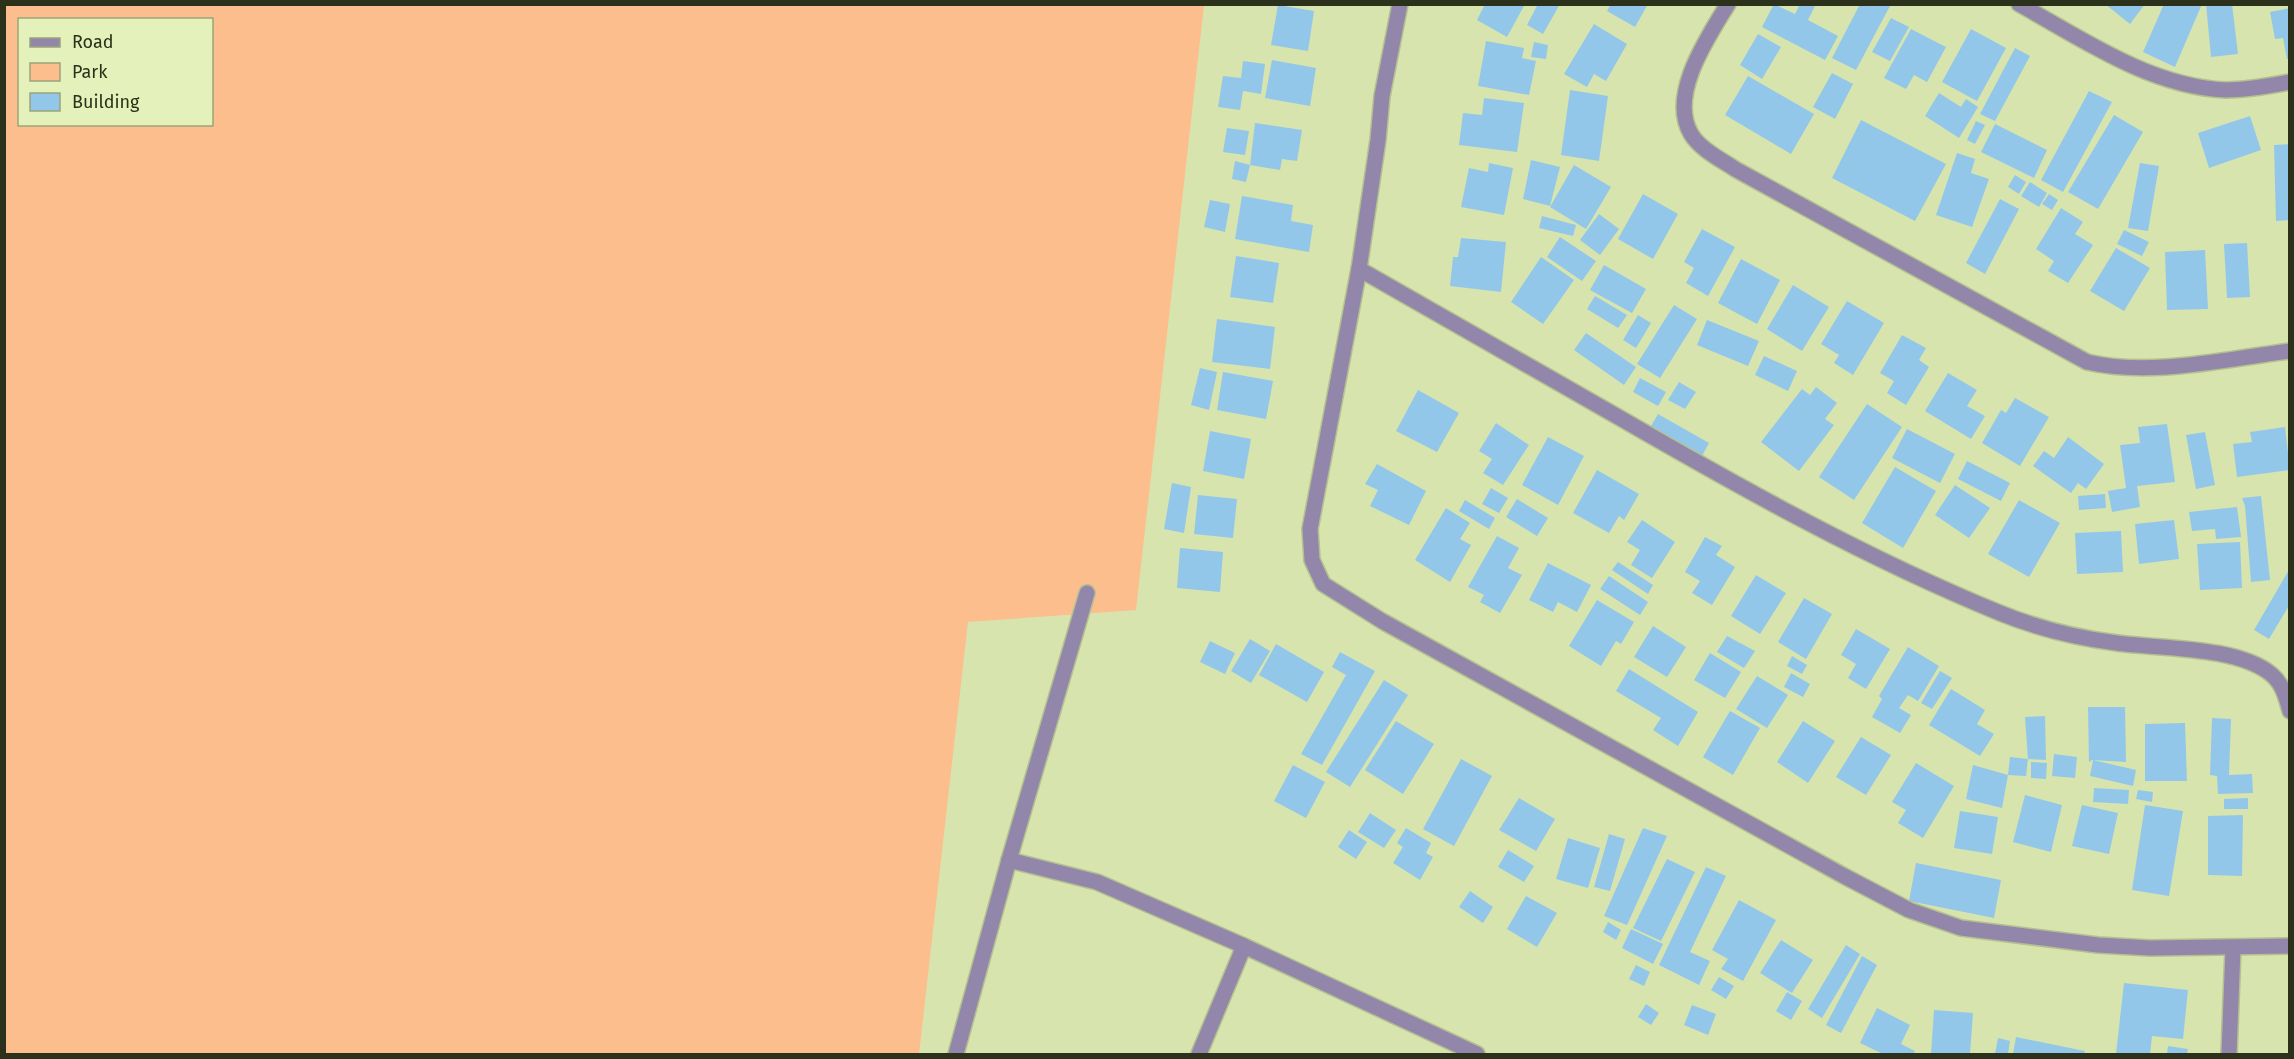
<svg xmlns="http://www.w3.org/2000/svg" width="2294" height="1059" viewBox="0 0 2294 1059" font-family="'Fira Sans',sans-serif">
<rect width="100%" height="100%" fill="#d7e4ad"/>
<path fill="#fdbe8e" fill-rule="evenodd" d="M5,5H1204L1136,610L968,622L919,1054H5ZM20,20H212V124H20Z"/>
<g fill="#93c7ea">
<polygon points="1485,4 1525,4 1507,37 1477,20"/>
<polygon points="1538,4 1560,4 1543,34 1527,25"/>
<polygon points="1611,4 1648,4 1635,27 1607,11"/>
<polygon points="1774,4 1795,14 1800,4 1816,4 1808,20 1838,36 1825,60 1762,27"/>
<polygon points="1860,4 1891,4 1856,70 1832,58"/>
<polygon points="2105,4 2145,4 2130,24"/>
<polygon points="2164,4 2202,4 2175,67 2143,52"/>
<polygon points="2206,4 2232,4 2238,54 2211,57"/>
<polygon points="1278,5 1314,11 1308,51 1271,45"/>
<polygon points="2290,8 2290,59 2287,59 2283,38 2275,39 2270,12"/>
<polygon points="1891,18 1909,27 1890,61 1872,52"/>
<polygon points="1594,24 1627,44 1606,81 1594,74 1587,87 1564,74"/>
<polygon points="1911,29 1946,47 1927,82 1914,75 1906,89 1884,78"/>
<polygon points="1971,29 2006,48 1977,101 1942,82"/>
<polygon points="1758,34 1781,47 1762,79 1740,65"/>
<polygon points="1486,41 1524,48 1522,58 1536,61 1529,95 1478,86"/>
<polygon points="1534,42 1548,45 1546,59 1531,57"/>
<polygon points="2015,48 2030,56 1995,121 1980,114"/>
<polygon points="1272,60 1316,68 1310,106 1265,98"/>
<polygon points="1243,61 1265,64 1261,94 1243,91 1240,110 1218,107 1223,76 1241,78"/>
<polygon points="1832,73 1853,84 1835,119 1813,107"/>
<polygon points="1748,76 1814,114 1791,154 1725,115"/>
<polygon points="1570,90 1608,96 1599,161 1561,155"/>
<polygon points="2089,91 2112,102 2063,192 2041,180"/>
<polygon points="1939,93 1961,107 1966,99 1978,107 1959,138 1925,116"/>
<polygon points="1484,98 1524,103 1517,152 1459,145 1463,113 1482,115"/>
<polygon points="2114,115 2143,132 2098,209 2068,192"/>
<polygon points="2250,116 2261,150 2209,168 2198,133"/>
<polygon points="1861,120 1946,164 1915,221 1832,178"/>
<polygon points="1976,121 1985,125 1975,144 1967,140"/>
<polygon points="1255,123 1302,130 1297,161 1282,159 1280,170 1250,165"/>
<polygon points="1995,124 2047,150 2034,178 1981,152"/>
<polygon points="1227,128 1249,131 1245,155 1223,152"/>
<polygon points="2290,144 2290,220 2276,221 2274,145"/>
<polygon points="1957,153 1975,159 1971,173 1989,179 1972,227 1936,215"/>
<polygon points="1531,160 1560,167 1550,206 1523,199"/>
<polygon points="1235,161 1250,165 1246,182 1232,179"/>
<polygon points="1489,163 1513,168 1504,215 1461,207 1469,168 1488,172"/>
<polygon points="2140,163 2159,166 2148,231 2128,228"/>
<polygon points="1574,165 1611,187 1586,229 1550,207"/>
<polygon points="2015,175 2026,182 2019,194 2008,187"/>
<polygon points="2030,182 2047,193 2039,207 2021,196"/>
<polygon points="1643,194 1678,214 1653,259 1618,239"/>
<polygon points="2049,194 2058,200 2052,210 2042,204"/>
<polygon points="1242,196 1293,205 1291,221 1313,225 1309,252 1235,239"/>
<polygon points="2000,199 2019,209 1985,274 1966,263"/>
<polygon points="1210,200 1230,204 1225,232 1204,227"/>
<polygon points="2061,208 2083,222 2075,234 2093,245 2068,283 2048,271 2054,261 2036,249"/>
<polygon points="1599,214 1619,229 1600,255 1580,240"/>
<polygon points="1542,216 1576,225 1573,236 1539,228"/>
<polygon points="1702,229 1735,247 1708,296 1686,283 1694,268 1684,262"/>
<polygon points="2124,230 2149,242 2142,256 2117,244"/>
<polygon points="1560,237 1596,261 1582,281 1547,257"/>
<polygon points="1461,238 1506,242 1501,292 1450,286 1453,257 1458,257"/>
<polygon points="2247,243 2250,297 2227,298 2224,244"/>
<polygon points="2116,248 2150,268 2124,311 2090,291"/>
<polygon points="2205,250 2208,309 2167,310 2165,252"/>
<polygon points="1236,256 1279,263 1273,303 1230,297"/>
<polygon points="1541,257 1574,280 1543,324 1511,302"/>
<polygon points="1741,259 1780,280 1757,324 1718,303"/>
<polygon points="1604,265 1646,289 1632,313 1590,290"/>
<polygon points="1793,285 1829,307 1802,351 1767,329"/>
<polygon points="1595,296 1627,315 1618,328 1587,309"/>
<polygon points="1847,301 1884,323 1853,375 1834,363 1839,355 1821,344"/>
<polygon points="1674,305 1697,319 1660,378 1637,364"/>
<polygon points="1638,315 1651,323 1636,348 1623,340"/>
<polygon points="1217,319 1275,327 1270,369 1212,362"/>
<polygon points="1707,320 1759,341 1748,366 1697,345"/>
<polygon points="1586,333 1636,367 1624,385 1574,350"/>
<polygon points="1902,335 1926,348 1919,360 1929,367 1906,405 1887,393 1894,381 1880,373"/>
<polygon points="1764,356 1797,371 1788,391 1755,375"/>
<polygon points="1200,368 1217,372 1209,410 1191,405"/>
<polygon points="1223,372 1273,381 1266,419 1217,410"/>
<polygon points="1948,373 1977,390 1967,406 1985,416 1971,439 1925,411"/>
<polygon points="1640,378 1666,392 1658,406 1633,392"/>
<polygon points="1679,382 1696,392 1685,409 1668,400"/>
<polygon points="1816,387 1837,403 1825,419 1834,425 1799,471 1761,442 1802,389 1810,395"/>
<polygon points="1418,390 1459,413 1437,452 1396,431"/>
<polygon points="2015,398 2049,417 2020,466 1982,443 2001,410 2006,413"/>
<polygon points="1867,404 1902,427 1854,500 1819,477"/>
<polygon points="1658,414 1709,443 1702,456 1651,426"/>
<polygon points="1496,423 1529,445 1503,485 1483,473 1492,459 1479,451"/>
<polygon points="2167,424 2175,482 2137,486 2140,507 2112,512 2108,491 2126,488 2120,445 2140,443 2138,427"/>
<polygon points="2285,427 2290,470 2237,477 2233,444 2252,442 2250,432"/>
<polygon points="1907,429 1955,454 1940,483 1892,458"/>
<polygon points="1210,431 1251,439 1244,479 1203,471"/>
<polygon points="2205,432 2215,485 2196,489 2186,435"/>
<polygon points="1548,437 1584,456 1558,505 1522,485"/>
<polygon points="2068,437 2104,464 2086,489 2078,483 2071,493 2033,466 2044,451 2054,458"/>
<polygon points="1967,461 2010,483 2001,501 1958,479"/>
<polygon points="1377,464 1426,491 1409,525 1370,506 1378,490 1365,484"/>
<polygon points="1895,467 1936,491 1903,548 1862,523"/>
<polygon points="1597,470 1639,494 1624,520 1619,516 1609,533 1573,513"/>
<polygon points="1172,483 1191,487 1184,533 1164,529"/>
<polygon points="1955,485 1990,508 1969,538 1935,515"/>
<polygon points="1491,488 1508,498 1499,513 1482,504"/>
<polygon points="2105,494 2106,508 2079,510 2078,496"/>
<polygon points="1198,495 1237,499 1233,538 1194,534"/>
<polygon points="2261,496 2270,580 2251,582 2245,506 2242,498"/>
<polygon points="1517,499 1548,518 1537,536 1506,517"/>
<polygon points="1465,500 1495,518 1489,529 1459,511"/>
<polygon points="2019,500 2060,523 2029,577 1988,554"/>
<polygon points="2237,507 2241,537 2216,539 2215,529 2192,531 2189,512"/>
<polygon points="1446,508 1470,523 1460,539 1471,545 1450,582 1415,560"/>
<polygon points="1642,520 1675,542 1652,578 1631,565 1640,550 1627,542"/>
<polygon points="2174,520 2179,559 2139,564 2135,524"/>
<polygon points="2121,531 2123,572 2077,574 2075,533"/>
<polygon points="1497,536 1519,548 1508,568 1522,575 1500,613 1480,602 1484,595 1468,587"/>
<polygon points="1705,537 1722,546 1716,555 1735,567 1712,605 1692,593 1700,581 1685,572"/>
<polygon points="2240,542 2242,588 2200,590 2197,544"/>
<polygon points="1180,548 1223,552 1220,592 1177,588"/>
<polygon points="1618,562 1653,585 1648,594 1612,570"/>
<polygon points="1548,563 1591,585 1577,612 1558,602 1553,612 1529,600"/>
<polygon points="2290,568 2290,604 2269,639 2254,630"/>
<polygon points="1756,575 1786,593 1760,634 1731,616"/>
<polygon points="1609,576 1648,602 1640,615 1600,589"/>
<polygon points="1804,598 1832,614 1806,659 1778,642"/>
<polygon points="1597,600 1634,622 1621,644 1616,641 1601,666 1569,646"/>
<polygon points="1653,626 1686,647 1667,677 1634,657"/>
<polygon points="1856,629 1890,649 1866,689 1848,678 1856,664 1841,655"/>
<polygon points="1727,636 1755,651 1744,668 1717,652"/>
<polygon points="1250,639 1270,651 1251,683 1231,671"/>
<polygon points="1210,641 1235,653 1225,674 1200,662"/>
<polygon points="1276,644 1324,672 1307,702 1259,675"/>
<polygon points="1908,647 1939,666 1918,701 1908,695 1899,708 1911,715 1900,733 1872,717 1882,699 1879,696"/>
<polygon points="1340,652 1375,671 1322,765 1301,754 1346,675 1332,667"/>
<polygon points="1710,653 1741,672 1725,698 1694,680"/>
<polygon points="1792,656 1807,665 1802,674 1787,666"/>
<polygon points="1629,669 1698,712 1678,746 1653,730 1661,718 1616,691"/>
<polygon points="1940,671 1952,678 1932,709 1921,703"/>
<polygon points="1791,673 1810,684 1803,697 1784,687"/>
<polygon points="1757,676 1788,695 1767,728 1736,709"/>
<polygon points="1384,680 1408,695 1350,787 1326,772"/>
<polygon points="1951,689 1985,710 1977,724 1994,734 1980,756 1929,725"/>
<polygon points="2088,707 2125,707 2126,762 2092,760 2089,762"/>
<polygon points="1730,711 1760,728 1733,775 1703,757"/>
<polygon points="2045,716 2046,760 2028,759 2026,776 2008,775 2010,757 2028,759 2025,717"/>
<polygon points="2212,718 2231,719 2229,775 2252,774 2253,793 2218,794 2217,776 2210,775"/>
<polygon points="1396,721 1434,744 1403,794 1365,770"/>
<polygon points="1803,721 1835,741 1808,783 1777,762"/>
<polygon points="2185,723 2187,781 2145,781 2145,724"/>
<polygon points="1861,737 1891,755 1866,795 1836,777"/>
<polygon points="2054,754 2077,757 2075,778 2052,776"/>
<polygon points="1461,759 1492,776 1454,846 1423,829"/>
<polygon points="2093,760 2136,770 2133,786 2090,776"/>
<polygon points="2031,762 2047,763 2046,779 2031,778"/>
<polygon points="1916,763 1954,786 1923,838 1898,823 1906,810 1892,802"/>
<polygon points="1293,765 1325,782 1306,818 1274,801"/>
<polygon points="1973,765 2008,775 2002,808 1966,799"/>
<polygon points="2094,788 2129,790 2128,804 2093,802"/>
<polygon points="2138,790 2153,792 2152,802 2136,799"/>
<polygon points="2025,795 2062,805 2051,852 2013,842"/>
<polygon points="1519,798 1555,819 1536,851 1499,830"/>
<polygon points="2248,798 2248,809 2224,809 2224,799"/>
<polygon points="2082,805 2118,813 2109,854 2072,846"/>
<polygon points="2145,805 2183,811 2169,896 2132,890"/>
<polygon points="1960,811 1998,817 1992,854 1954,848"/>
<polygon points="1370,813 1396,830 1384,848 1358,832"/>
<polygon points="2243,815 2242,876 2208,875 2208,816"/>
<polygon points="1406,828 1431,843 1426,853 1433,857 1420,880 1393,863 1403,847 1397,843"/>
<polygon points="1643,828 1667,836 1627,925 1604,916"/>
<polygon points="1349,830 1367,842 1356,859 1338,847"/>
<polygon points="1609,834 1625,839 1610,891 1594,887"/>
<polygon points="1568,838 1600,848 1588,888 1556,879"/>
<polygon points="1508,850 1534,866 1524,882 1498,867"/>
<polygon points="1667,859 1695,872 1661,941 1633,928"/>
<polygon points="1916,863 2001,880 1994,918 1909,901"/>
<polygon points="1706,867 1726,876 1690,952 1710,961 1699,985 1659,965"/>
<polygon points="1470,891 1493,907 1483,923 1459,907"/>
<polygon points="1526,896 1557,913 1537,947 1507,929"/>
<polygon points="1739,900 1776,920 1743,981 1721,969 1728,959 1712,950"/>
<polygon points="1608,922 1621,930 1616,940 1603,932"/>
<polygon points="1631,929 1663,944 1653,964 1622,948"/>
<polygon points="1781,940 1813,960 1792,993 1760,973"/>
<polygon points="1846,945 1860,954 1822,1018 1808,1009"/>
<polygon points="1862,956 1877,965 1841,1033 1826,1025"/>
<polygon points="1636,965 1650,972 1644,986 1629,979"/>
<polygon points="1719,977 1734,986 1726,999 1711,990"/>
<polygon points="2124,983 2188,990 2183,1039 2152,1036 2150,1054 2116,1054"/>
<polygon points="1787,992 1802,1001 1791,1020 1776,1011"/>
<polygon points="1646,1004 1659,1013 1651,1025 1638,1017"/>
<polygon points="1692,1005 1716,1014 1708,1035 1684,1025"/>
<polygon points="1877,1008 1910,1025 1901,1044 1915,1051 1913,1054 1883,1054 1860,1043"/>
<polygon points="1934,1010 1973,1013 1970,1054 1931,1054"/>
<polygon points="2016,1037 2085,1051 2084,1054 2013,1054"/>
<polygon points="1998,1038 2010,1041 2008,1054 1995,1054"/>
<polygon points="2168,1046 2188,1049 2187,1054 2167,1054"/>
</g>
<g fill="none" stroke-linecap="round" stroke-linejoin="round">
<g stroke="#b5c090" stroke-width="18">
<g id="minor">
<polyline points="1400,4 1382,96 1378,140 1359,269 1310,529 1312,560 1323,584 1382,621 1844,876 1909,910 1961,928 2098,945 2150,948 2290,946"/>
<path d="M1728,4C1708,37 1668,95 1691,134C1700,149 1720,159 1735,169L2087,362C2151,377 2225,359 2290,351"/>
<path d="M2019,4C2082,39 2151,87 2226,90C2248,90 2268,86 2290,82"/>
<path d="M1359,269C1446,319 1533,368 1620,418C1743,489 1868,559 2000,613C2037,628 2078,638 2117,643C2161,649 2236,646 2271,674C2283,684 2286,697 2290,711"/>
<polyline points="1009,860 1097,882 1244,946 1477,1054"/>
<polyline points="956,1054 1009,860 1087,593"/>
<polyline points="1199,1054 1244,946"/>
<polyline points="2229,1054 2233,948"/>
</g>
</g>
<use href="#minor" stroke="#9286ab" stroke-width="15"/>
</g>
<rect width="2294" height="1059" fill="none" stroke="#2c311b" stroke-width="12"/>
<rect x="18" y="18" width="195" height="108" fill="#e4f1ba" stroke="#9aa47a" stroke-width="1.5"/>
<rect x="30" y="38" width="30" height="9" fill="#9286ab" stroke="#9aa47a" stroke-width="1.5"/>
<text x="72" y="48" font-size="18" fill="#2c311b">Road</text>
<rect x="30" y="63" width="30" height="18" fill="#fdbe8e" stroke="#9aa47a" stroke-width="1.5"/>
<text x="72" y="78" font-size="18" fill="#2c311b">Park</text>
<rect x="30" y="93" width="30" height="18" fill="#93c7ea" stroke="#9aa47a" stroke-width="1.5"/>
<text x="72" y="108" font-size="18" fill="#2c311b">Building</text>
</svg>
